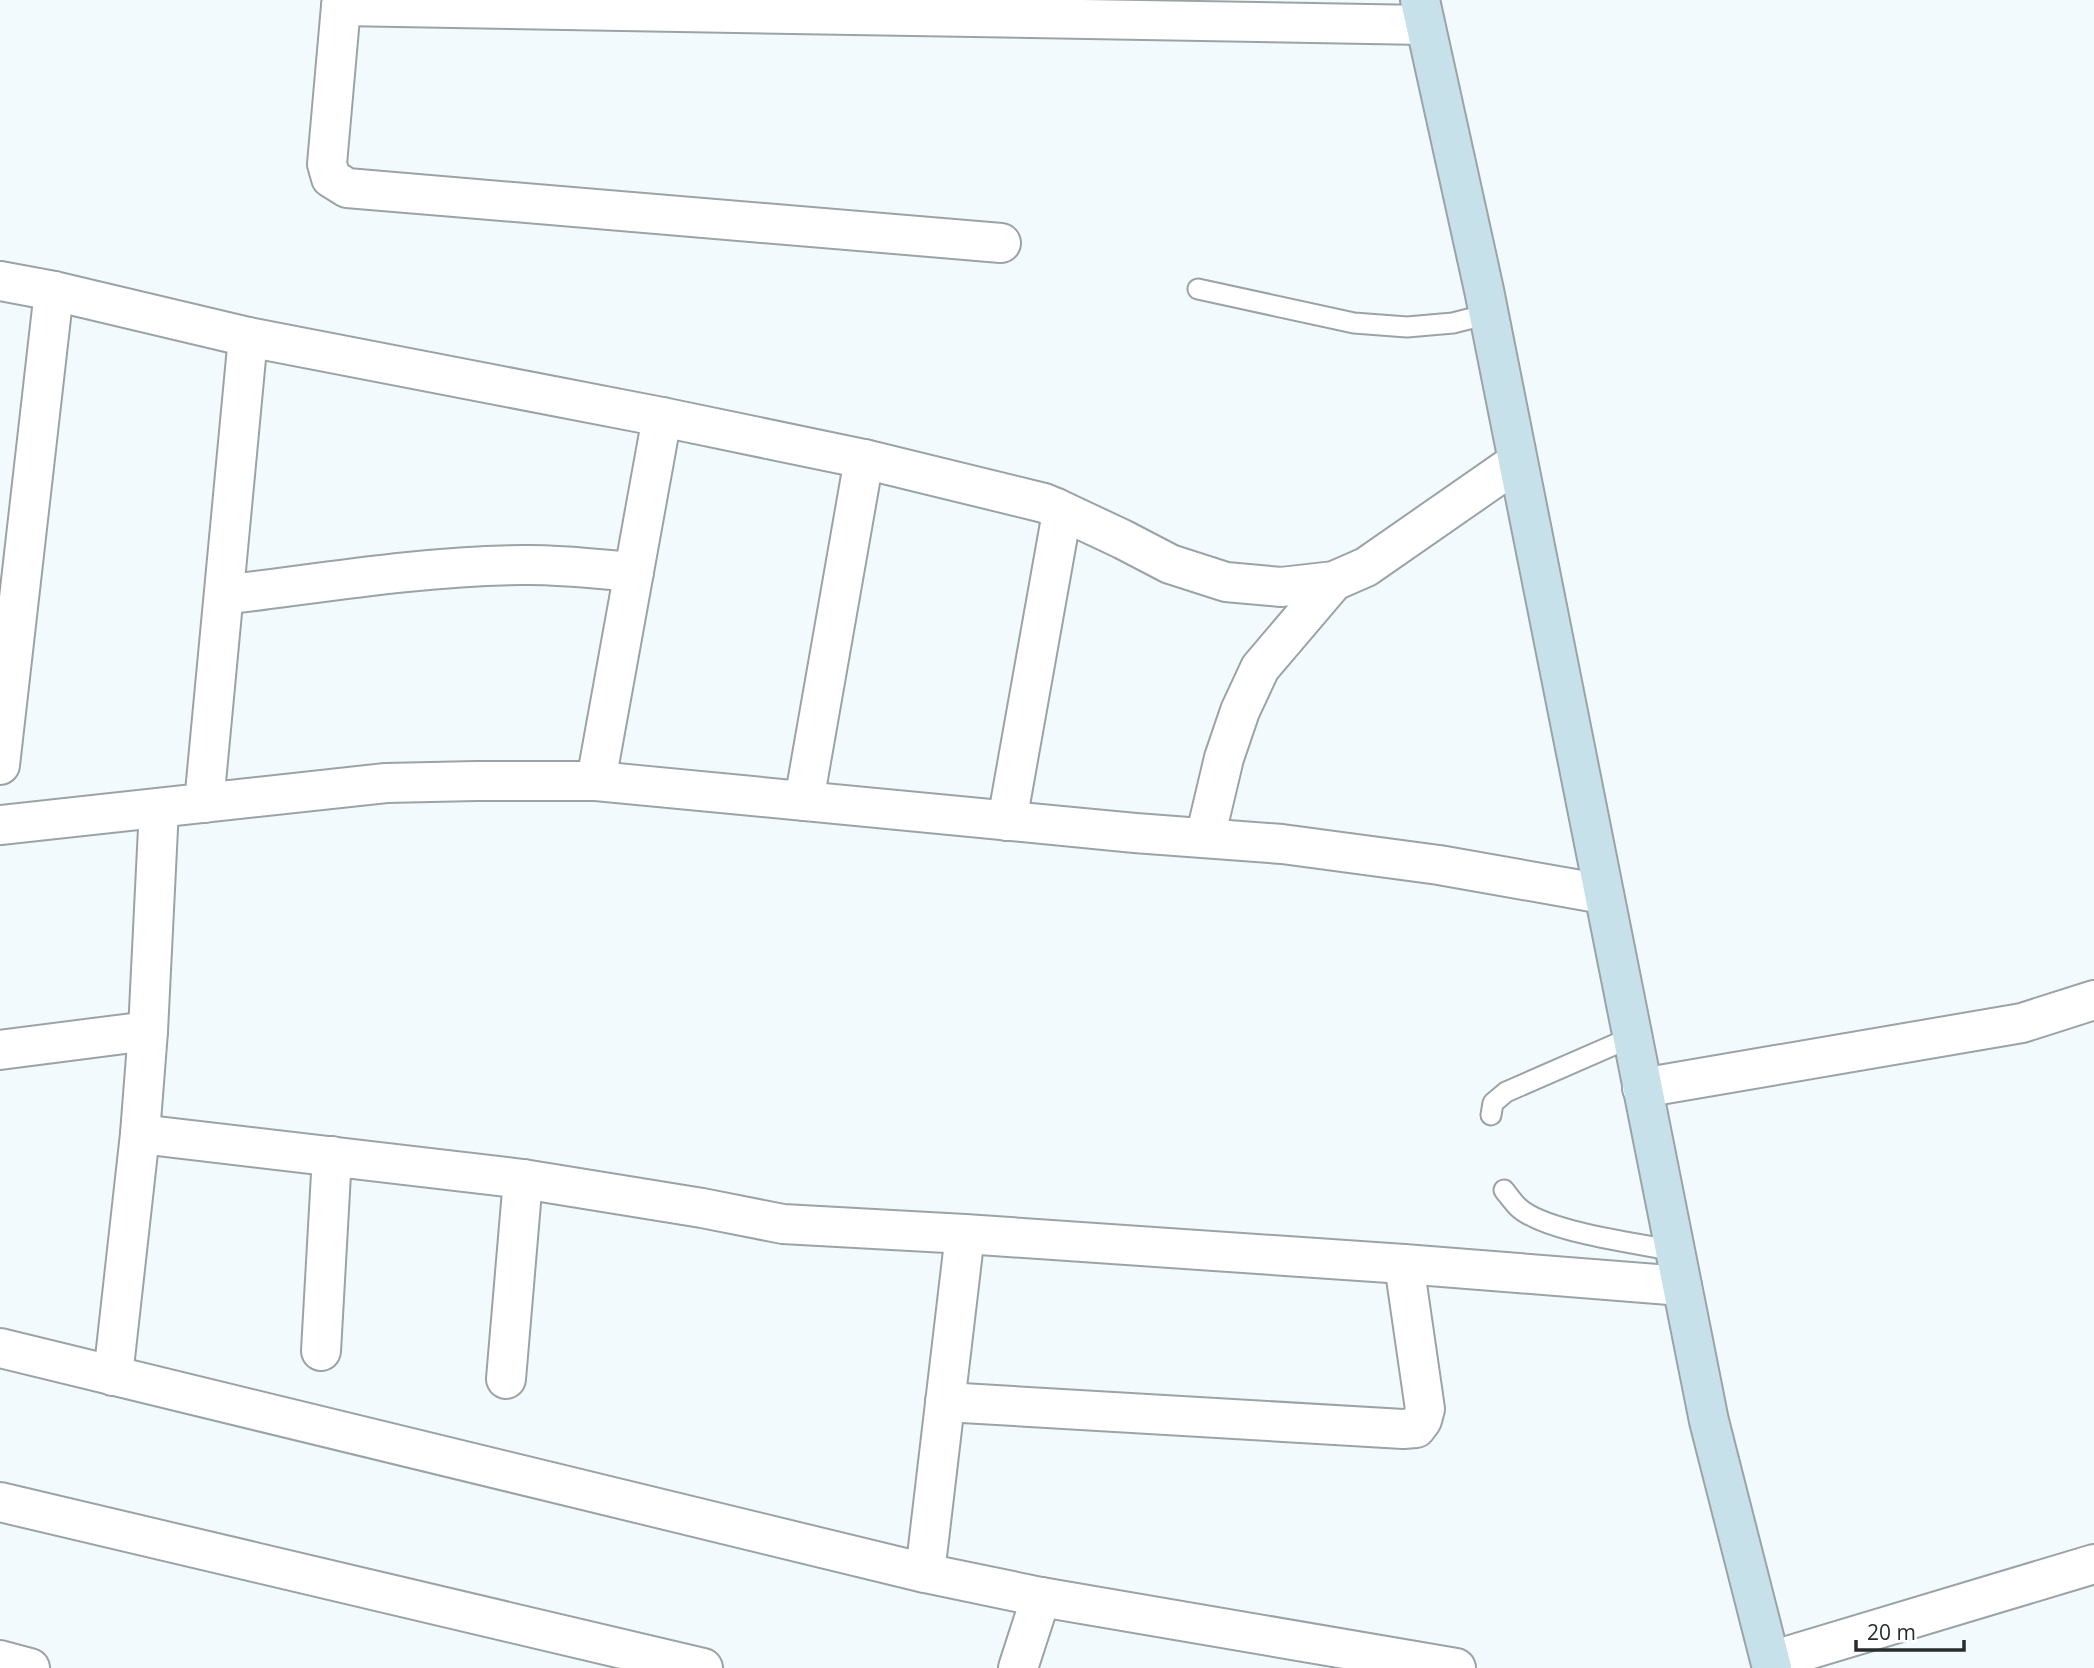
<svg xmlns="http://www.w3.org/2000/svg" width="2094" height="1668" viewBox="0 0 2094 1668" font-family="'Open Sans',sans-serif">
<rect width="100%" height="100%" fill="#f3fafd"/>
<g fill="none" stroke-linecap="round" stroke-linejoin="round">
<g stroke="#9ca3a6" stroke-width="23">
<g id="service">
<polyline points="1198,289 1354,323 1407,327 1453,323 1488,314"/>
<polyline points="1491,1115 1493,1103 1506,1092 1632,1037"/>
<path d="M1504,1190C1508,1195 1513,1202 1518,1207C1544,1232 1637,1243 1675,1251"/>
</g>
</g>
<g stroke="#9ca3a6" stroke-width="42">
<g id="minor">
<polyline points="342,0 341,6 1425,25"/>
<polyline points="341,6 327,164 331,178 347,188 1001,243"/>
<polyline points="0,281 54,291 248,337 662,417 864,459 1044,503 1056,508 1061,518 1007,821"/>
<polyline points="1056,508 1122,539 1170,564 1226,582 1281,587 1334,581 1366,567 1517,462"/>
<path d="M224,595C322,583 422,566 522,565C559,564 597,569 634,572"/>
<polyline points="0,765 54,291"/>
<polyline points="596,781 662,417"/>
<polyline points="804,801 864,459"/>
<polyline points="204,803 248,337"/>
<polyline points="0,825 386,783 476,781 596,781 1135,833 1282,844 1439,865 1603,894"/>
<polyline points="1205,838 1224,758 1240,711 1260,668 1334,581"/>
<polyline points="0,1050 148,1031"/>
<polyline points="1642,1088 2022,1023 2094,1000"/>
<polyline points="140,1134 523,1179 702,1208 783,1224 965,1234 1404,1264 1682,1286"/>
<polyline points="0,1348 925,1573 1041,1597 1456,1668"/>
<polyline points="321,1351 332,1156"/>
<polyline points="113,1376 140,1134 148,1031 159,808"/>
<polyline points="506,1379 523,1179"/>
<polyline points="945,1402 1403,1429 1416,1428 1422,1420 1425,1409 1404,1264"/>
<polyline points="0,1502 703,1668"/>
<polyline points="925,1573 965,1234"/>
<polyline points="0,1660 30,1668"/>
<polyline points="1771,1661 2094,1564"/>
<polyline points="1018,1668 1041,1597"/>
</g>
</g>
<g stroke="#9ca3a6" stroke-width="42">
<polyline id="secondary" points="1420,0 1484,290 1709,1421 1772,1668"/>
</g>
<use href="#service" stroke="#fff" stroke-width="19"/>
<use href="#minor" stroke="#fff" stroke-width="38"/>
<use href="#secondary" stroke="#c6e1ea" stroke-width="38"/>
</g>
<path d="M1856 1640v10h108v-10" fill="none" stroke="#292c2d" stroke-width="3.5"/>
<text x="1867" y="1640" font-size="21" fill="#292c2d" stroke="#ffffff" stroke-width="5" paint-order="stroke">20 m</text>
</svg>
